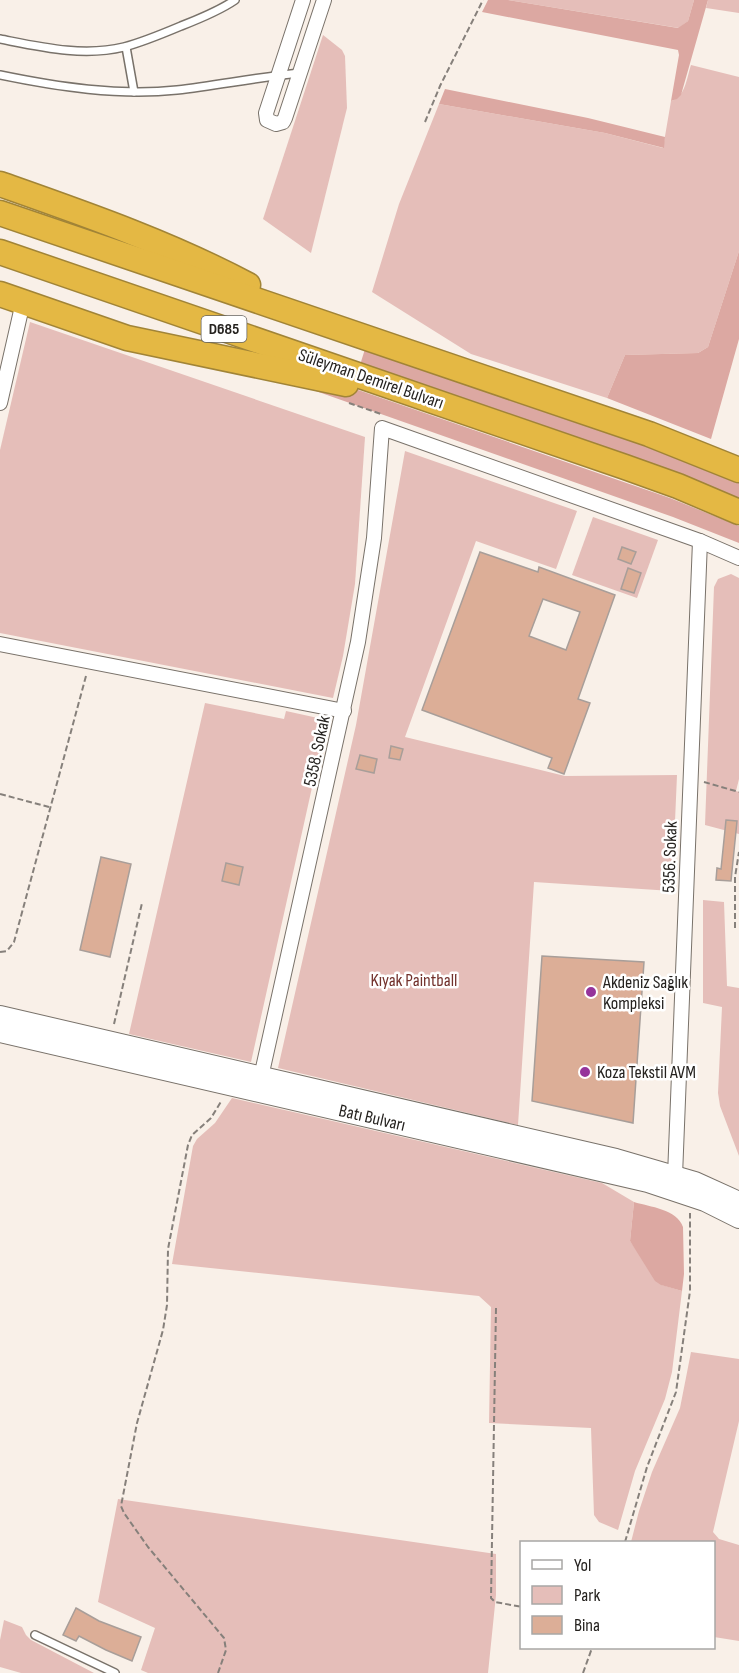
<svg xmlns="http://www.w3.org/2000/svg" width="739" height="1673" viewBox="0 0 739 1673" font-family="'Sofia Sans Condensed',sans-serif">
<rect width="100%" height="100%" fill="#f9f0e8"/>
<g fill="#e5beb9">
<polygon points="508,0 694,0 688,21 679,28"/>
<polygon points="708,0 739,0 739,13 706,8"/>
<polygon points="323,35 342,50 345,56 347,108 311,253 263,219"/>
<path d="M691,65L739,77V251L708,347L698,353L625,355L607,398L471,354L372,292L399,204L439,104L605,133L663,148L671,101C685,98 687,77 691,65Z"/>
<polygon points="30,322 365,437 355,584 343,656 333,698 0,633 0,450"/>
<polygon points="405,451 577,511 556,569 476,541 405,737 565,776 677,775 672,891 534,882 518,1125 278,1068 356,725"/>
<polygon points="593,517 658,540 637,598 572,575"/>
<polygon points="731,574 739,578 739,779 736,791 739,792 739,834 705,825 714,587 718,579"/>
<polygon points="205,703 284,719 286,711 327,720 251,1062 129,1034"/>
<polygon points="703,900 724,902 727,986 739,988 739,1156 720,1106 718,1093 722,1007 703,1003"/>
<polygon points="232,1098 602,1183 634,1202 630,1241 662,1285 682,1291 672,1372 665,1399 635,1471 618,1530 599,1522 594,1515 591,1428 489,1423 491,1307 479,1296 172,1264 193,1146 197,1139 215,1123"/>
<polygon points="691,1352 739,1359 739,1421 713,1532 719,1539 739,1545 739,1641 714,1637 714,1542 631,1542 639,1511 652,1472 680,1408"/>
<polygon points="118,1499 496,1554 496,1595 488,1673 148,1673 141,1670 155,1628 98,1602"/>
<polygon points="4,1620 22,1627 26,1635 31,1640 94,1673 21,1673 0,1667 0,1640"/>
</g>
<g fill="#dca8a2">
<polygon points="488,0 508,0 678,28 688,21 694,0 708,0 681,95 677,99 671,101 679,55 678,50 482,12"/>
<polygon points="445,89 588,118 665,137 664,148 605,133 439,104"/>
<polygon points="739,251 739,339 711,439 607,398 625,355 698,353 708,347"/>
<polygon points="365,349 637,439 739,481 739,502 360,365"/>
<polygon points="222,358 338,383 670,498 739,526 739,543 673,517"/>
<path d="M634,1202C650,1207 677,1209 683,1227L684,1274L682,1291L661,1285L655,1281L630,1241Z"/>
</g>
<g fill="#dcae97" stroke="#a89e99" stroke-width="1.5" fill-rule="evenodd">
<polygon points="622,547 636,552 631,564 618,559"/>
<path d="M480,552L538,572L539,567L615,595L578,699L590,703L564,774L548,768L552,758L422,710ZM543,599L580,612L566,650L529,636Z"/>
<polygon points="628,568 641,573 634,593 621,589"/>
<polygon points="391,746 403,749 400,760 389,758"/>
<polygon points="360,755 377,759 374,773 356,769"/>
<polygon points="726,820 737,821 731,881 716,880 717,868 721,869"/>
<polygon points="101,857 131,864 110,957 80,950"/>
<polygon points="226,863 243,867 239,885 222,881"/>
<polygon points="542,956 644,962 633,1123 532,1101"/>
<polygon points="76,1608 99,1621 141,1637 132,1661 106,1650 79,1636 76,1641 63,1635"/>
</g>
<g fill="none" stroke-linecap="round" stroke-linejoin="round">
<g stroke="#79726a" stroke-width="10">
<g id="lane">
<path d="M0,39C41,47 83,57 124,47C143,42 162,34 181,26C199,19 219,11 235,0"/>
<polyline points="126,47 134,92"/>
<path d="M0,75C58,87 118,96 177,90C219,85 259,77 300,73"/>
<polyline points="35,1635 115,1673"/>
</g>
</g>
<g stroke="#79726a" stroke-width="16">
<g id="street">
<polyline points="303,0 266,113 267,120 276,124 283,122 285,118 324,0"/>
<polyline points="0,403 23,302"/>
<polyline points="0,644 344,711"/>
<polyline points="261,1077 358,642 374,538 382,428 700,541 739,558"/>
<polyline points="675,1176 700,541"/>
</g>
</g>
<g stroke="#79726a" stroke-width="22">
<g id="secondary">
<polyline points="0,1016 616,1159 695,1182 739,1202"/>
<polyline points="0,1032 648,1182 705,1201 739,1218"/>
</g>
</g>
<g stroke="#a18437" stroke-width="27">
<g id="highway">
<path d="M0,184C85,214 169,243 248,285"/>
<polyline points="0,213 649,434 739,470"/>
<polyline points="0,252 625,467 678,486 739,512"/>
<polyline points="0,294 127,338 346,384"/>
</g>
</g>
<g stroke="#86807b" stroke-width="2" stroke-dasharray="6 3" stroke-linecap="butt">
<polyline points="425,122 440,86 483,0"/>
<polyline points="349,403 381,414"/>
<polyline points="704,782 739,792"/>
<polyline points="0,794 49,807"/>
<polyline points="735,928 735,877 739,852"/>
<polyline points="0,952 7,951 14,942 86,676"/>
<polyline points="114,1024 142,903"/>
<polyline points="496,1308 491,1598 495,1602 522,1607"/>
<polyline points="625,1542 647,1467 676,1392 690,1291 690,1213"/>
<polyline points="218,1673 226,1650 224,1638 148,1547 124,1513 121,1506 137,1423 163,1330 167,1305 168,1249 188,1145 192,1135 211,1118 222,1100"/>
<polyline points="583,1673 592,1648"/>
</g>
<use href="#lane" stroke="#fff" stroke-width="7"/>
<use href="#street" stroke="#fff" stroke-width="14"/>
<use href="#secondary" stroke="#fff" stroke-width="20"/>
<use href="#highway" stroke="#e4b844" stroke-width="24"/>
</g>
<g fill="#95349b" stroke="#fff" stroke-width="2">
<circle cx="591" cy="992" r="6"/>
<circle cx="585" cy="1072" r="6"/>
</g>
<g text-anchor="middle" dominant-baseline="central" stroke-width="5" stroke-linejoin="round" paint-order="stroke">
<rect fill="#fff" stroke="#666462" stroke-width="1.5" x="201.5" y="316" width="45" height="26" rx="4.5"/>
<g font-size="16" font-weight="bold" fill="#25221f">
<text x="224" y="329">D685</text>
</g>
<g font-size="18" fill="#25221f" stroke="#fff">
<text transform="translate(371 379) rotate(19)">Süleyman Demirel Bulvarı</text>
<text transform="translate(317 751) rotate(-78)">5358. Sokak</text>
<text transform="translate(670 857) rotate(-88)">5356. Sokak</text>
<text transform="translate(372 1118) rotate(13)">Batı Bulvarı</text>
</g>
<g font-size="18" fill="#72312c" stroke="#fff">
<text x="414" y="980">Kıyak Paintball</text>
</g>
<g font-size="18" fill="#25221f" stroke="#fff" text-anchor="start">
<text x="603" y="982">Akdeniz Sağlık<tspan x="603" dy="21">Kompleksi</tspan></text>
<text x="597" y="1072">Koza Tekstil AVM</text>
</g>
</g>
<rect x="520" y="1541" width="195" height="108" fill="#ffffff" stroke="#a8a7a5" stroke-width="1.5"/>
<rect x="532" y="1560" width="30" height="9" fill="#ffffff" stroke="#a8a7a5" stroke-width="1.5"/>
<text x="574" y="1571" font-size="18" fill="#25221f">Yol</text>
<rect x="532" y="1586" width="30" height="18" fill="#e5beb9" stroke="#a8a7a5" stroke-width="1.5"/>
<text x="574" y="1601" font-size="18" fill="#25221f">Park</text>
<rect x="532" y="1616" width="30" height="18" fill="#dcae97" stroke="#a8a7a5" stroke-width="1.5"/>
<text x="574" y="1631" font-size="18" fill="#25221f">Bina</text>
</svg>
